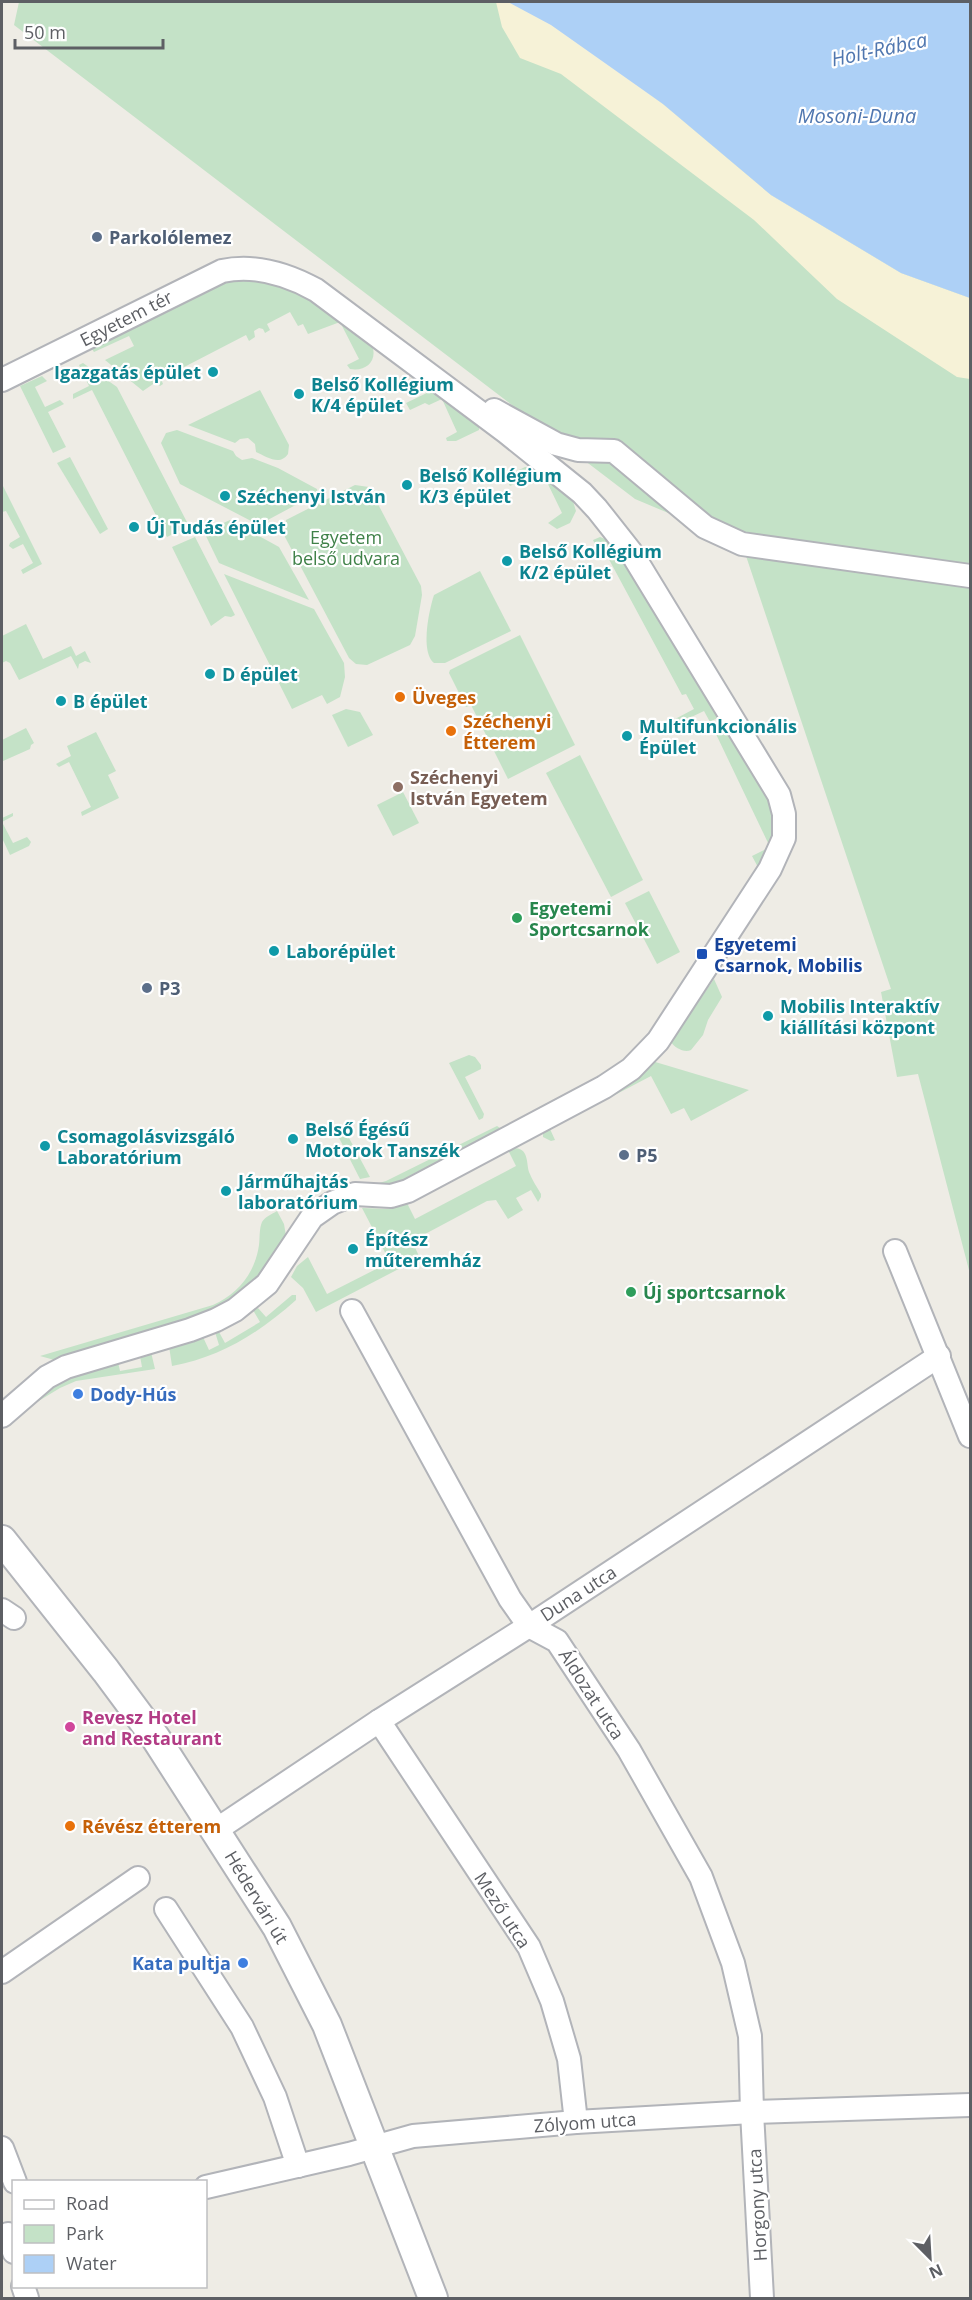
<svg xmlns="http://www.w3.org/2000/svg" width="972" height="2300" viewBox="0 0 972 2300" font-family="'Open Sans',sans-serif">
<rect width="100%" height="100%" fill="#eeece5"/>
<g fill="#c4e2c7">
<polygon points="19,2 508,2 663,104 771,195 901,273 970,298 970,1274 918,1074 897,1077 881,992 891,989 742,544 635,499 14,25"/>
<path d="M251,279L281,284L309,297L372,345C378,361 366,372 350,369L347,365L359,359L340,322L308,334L303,324L298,326L290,312L267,324L270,330L265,333L263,329L259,328L254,331L255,337L249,341L246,335L161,379L163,384L160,386L156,382L143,391L105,360L134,346L129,336L94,352L90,346L214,285L228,281Z"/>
<polygon points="83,363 117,387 189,526 167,537 92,390 73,399 73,394 89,386 79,365"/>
<polygon points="42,376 47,381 35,387 45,407 60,400 64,404 48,412 66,447 53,453 20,386"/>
<path d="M260,390L289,445L288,454C280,466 267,457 256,452L255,444L248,438L240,439L235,443L188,425Z"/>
<polygon points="433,390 479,425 479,430 456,441 447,441 446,438 457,432 442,399 429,405 425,403 410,410 406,403"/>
<polygon points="177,430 233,451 236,456 242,460 252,458 278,468 317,489 318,493 264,522 253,522 180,484 161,443 166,433"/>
<polygon points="70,457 108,529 100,534 57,463"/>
<polygon points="525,467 534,467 572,498 576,511 570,523 557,529 548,523 562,513 545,478 532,484 527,478 510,486 505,477"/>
<polygon points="2,484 42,564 23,574 21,570 33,563 23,544 13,549 9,546 10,543 20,537 6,511 2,512"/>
<polygon points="355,485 369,487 421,586 422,595 415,636 410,645 367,665 356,664 349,658 285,537 286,520"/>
<polygon points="230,520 279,547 309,600 219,563 204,532"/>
<polygon points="195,537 235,615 231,617 225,616 211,626 172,547"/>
<polygon points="600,537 613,542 719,717 710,722 704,711 660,732 658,728 694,709 686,694 682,695 605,552 600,555 593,540"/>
<path d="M480,571L511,631L445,663H434C420,652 429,610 434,595Z"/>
<polygon points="224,574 314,609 344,663 345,677 340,697 327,704 322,695 292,709"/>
<polygon points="26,624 43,659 71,646 76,656 85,651 91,663 85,661 79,664 78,669 71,656 19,680 10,663 6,661 2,663 2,636"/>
<polygon points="520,635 575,745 508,779 471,705 466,707 449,673 450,670"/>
<polygon points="346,709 360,712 373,735 348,747 332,715"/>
<polygon points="724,727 728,727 774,808 774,842 760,871 752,856 770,847 715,732"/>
<polygon points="26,728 34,743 31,745 30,749 3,761 2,740"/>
<polygon points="96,732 116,771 108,775 119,798 82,816 81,812 91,807 69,762 59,767 56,764 71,756 67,746"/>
<polygon points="580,755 643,880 611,897 546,773"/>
<polygon points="403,792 419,823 393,836 377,805"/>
<polygon points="13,813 13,816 2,822 13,843 27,837 31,842 29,846 10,855 2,838 2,818"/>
<polygon points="649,891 680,952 657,964 625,903"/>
<path d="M714,979L722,997L708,1020L703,1035L691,1050C684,1053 675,1048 671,1042Z"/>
<polygon points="469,1055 475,1057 481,1065 481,1069 465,1077 484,1114 483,1118 479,1120 449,1063"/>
<polygon points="652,1061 749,1090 691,1121 684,1108 671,1114 651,1076 550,1129 555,1140 551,1141 543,1137 543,1130"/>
<polygon points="342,1125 370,1177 360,1179 337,1134 337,1129"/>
<polygon points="497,1126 500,1128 493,1133 388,1187 372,1185 386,1181"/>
<path d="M513,1148C529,1148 526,1161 529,1172C532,1180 537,1187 541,1194V1197L538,1202L531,1190L516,1198L523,1210L508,1219L496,1200L487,1201L412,1241L418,1254L414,1261L316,1312L303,1288L291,1277L297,1266L308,1257L327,1294L390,1262L362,1208L389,1209L407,1203L415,1219L516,1166L508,1150Z"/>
<path d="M277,1211L284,1224L286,1236L271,1266L227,1303L197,1317L58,1361L40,1356L213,1305C238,1294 255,1273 259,1245C260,1238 259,1229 262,1222C265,1217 272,1214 277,1211Z"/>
<path d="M292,1295H296V1300C259,1333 221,1357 172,1366L169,1346L203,1337L209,1350L219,1345L215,1332H219L225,1343L260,1322L253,1310L258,1308L266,1317Z"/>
<path d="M151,1352L155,1369L76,1381L60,1388L32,1405V1403C55,1382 87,1372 116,1360L118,1362L120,1371L142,1367L140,1356Z"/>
</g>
<polygon fill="#f6f2d7" points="496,2 509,2 551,25 663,104 771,195 901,273 970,298 970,379 957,377 837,299 754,220 561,74 520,58 502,27"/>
<polygon fill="#add0f6" points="508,2 970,2 970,298 901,273 771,195 663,104 551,25"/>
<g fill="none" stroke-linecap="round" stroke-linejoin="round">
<g stroke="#b2b4b9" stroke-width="26">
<g id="minor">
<path d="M2,380L222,271C255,264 287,274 316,290L506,432L582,493L597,509L631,552L779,795L784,814V838L770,869L658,1041L631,1069L604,1087L408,1191L391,1196L355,1194L332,1203L312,1217L267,1284L235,1310L216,1320L190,1330L66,1367L47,1377L2,1416"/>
<polyline points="494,410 556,444 578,450 614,451 705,527 742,544 970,576"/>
<polyline points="895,1251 970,1436"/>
<polyline points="352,1311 510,1599 529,1626 557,1641 629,1750 701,1877 733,1963 750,2036 752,2112 762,2298"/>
<polyline points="2,1610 14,1618"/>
<polyline points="379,1721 529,1947 552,2001 569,2059 576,2122"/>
<polyline points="216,1830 379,1721 529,1626 939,1356"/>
<polyline points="166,1909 242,2027 275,2097 298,2166"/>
<polyline points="2,1972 138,1878"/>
<polyline points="2,2148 15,2182"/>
<polyline points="206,2187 349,2154 413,2136 576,2122 752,2112 970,2105"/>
<polyline points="8,2234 14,2252"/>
<polyline points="23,2286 27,2298"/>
</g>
</g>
<g stroke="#b2b4b9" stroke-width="32">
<polyline id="tertiary" points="2,1540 106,1671 155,1737 277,1927 327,2025 433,2298"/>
</g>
<use href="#minor" stroke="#fff" stroke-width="22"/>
<use href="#tertiary" stroke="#fff" stroke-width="28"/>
</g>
<g fill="#5c6f8a" stroke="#fff" stroke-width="2">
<circle cx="97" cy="237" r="6"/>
<circle cx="147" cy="988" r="6"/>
<circle cx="624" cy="1155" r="6"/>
</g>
<g fill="#0f9aa8" stroke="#fff" stroke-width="2">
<circle cx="213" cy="372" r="6"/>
<circle cx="299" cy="394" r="6"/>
<circle cx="407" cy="485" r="6"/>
<circle cx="225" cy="496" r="6"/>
<circle cx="134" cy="527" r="6"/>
<circle cx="507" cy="561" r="6"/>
<circle cx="210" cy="674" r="6"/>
<circle cx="61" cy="701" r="6"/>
<circle cx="627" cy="736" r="6"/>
<circle cx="274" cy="951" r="6"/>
<circle cx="768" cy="1016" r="6"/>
<circle cx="293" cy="1139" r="6"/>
<circle cx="45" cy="1146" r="6"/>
<circle cx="226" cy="1191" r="6"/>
<circle cx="353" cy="1249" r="6"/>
</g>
<g fill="#e8710a" stroke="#fff" stroke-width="2">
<circle cx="400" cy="697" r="6"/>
<circle cx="451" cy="731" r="6"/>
<circle cx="70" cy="1826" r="6"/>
</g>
<circle fill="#8d6e63" stroke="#fff" stroke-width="2" cx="398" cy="787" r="6"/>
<g fill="#2e9e5b" stroke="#fff" stroke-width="2">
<circle cx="517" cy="918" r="6"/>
<circle cx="631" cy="1292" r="6"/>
</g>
<rect fill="#1a4fb4" stroke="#fff" stroke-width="2" x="696" y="948" width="12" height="12" rx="3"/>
<g fill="#3f7fe0" stroke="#fff" stroke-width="2">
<circle cx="78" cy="1394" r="6"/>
<circle cx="243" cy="1963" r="6"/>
</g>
<circle fill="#d1479c" stroke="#fff" stroke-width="2" cx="70" cy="1727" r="6"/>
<g text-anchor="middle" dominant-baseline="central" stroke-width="4.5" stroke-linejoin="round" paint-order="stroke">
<g font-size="18" font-weight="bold" fill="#4e5e75" stroke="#fff" text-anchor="start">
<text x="109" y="237">Parkolólemez</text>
<text x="159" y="988">P3</text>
<text x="636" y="1155">P5</text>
</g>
<g font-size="18" fill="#5d5f64" stroke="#fff">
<text transform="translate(126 318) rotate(-27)">Egyetem tér</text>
<text transform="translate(578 1593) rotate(-33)">Duna utca</text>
<text transform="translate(592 1694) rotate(57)">Áldozat utca</text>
<text transform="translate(257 1897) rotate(59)">Hédervári út</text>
<text transform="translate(503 1910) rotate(57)">Mező utca</text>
<text transform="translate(585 2122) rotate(-4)">Zólyom utca</text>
<text transform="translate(757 2205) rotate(-93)">Horgony utca</text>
</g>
<g font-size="18" font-weight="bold" fill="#0d838f" stroke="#fff" text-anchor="start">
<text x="201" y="372" text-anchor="end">Igazgatás épület</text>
<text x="311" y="384">Belső Kollégium<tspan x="311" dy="21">K/4 épület</tspan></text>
<text x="419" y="475">Belső Kollégium<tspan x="419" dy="21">K/3 épület</tspan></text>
<text x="237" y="496">Széchenyi István</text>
<text x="146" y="527">Új Tudás épület</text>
<text x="519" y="551">Belső Kollégium<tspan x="519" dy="21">K/2 épület</tspan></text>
<text x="222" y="674">D épület</text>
<text x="73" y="701">B épület</text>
<text x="639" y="726">Multifunkcionális<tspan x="639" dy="21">Épület</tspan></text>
<text x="286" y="951">Laborépület</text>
<text x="780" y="1006">Mobilis Interaktív<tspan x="780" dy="21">kiállítási központ</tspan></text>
<text x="305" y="1129">Belső Égésű<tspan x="305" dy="21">Motorok Tanszék</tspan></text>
<text x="57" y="1136">Csomagolásvizsgáló<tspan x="57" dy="21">Laboratórium</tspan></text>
<text x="238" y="1181">Járműhajtás<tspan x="238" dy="21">laboratórium</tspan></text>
<text x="365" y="1239">Építész<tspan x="365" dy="21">műteremház</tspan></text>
</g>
<g font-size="18" fill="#3f8148" stroke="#fff">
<text x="346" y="537">Egyetem<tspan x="346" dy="21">belső udvara</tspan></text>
</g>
<g font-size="18" font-weight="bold" fill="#c56008" stroke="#fff" text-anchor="start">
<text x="412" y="697">Üveges</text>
<text x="463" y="721">Széchenyi<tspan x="463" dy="21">Étterem</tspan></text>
<text x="82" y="1826">Révész étterem</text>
</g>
<g font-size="18" font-weight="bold" fill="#785e54" stroke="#fff" text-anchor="start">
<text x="410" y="777">Széchenyi<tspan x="410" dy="21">István Egyetem</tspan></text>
</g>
<g font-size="18" font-weight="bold" fill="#27864d" stroke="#fff" text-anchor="start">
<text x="529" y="908">Egyetemi<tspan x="529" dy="21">Sportcsarnok</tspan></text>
<text x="643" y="1292">Új sportcsarnok</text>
</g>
<g font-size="18" font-weight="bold" fill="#164399" stroke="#fff" text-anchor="start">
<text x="714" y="944">Egyetemi<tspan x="714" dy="21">Csarnok, Mobilis</tspan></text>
</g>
<g font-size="18" font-weight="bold" fill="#366cbe" stroke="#fff" text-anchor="start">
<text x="90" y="1394">Dody-Hús</text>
<text x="231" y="1963" text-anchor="end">Kata pultja</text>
</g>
<g font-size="18" font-weight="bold" fill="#b23c85" stroke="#fff" text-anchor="start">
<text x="82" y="1717">Revesz Hotel<tspan x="82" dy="21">and Restaurant</tspan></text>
</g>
<g font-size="20" font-style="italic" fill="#4f76af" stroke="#fff">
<text transform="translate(879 49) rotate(-12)">Holt-Rábca</text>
<text x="857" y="115">Mosoni-Duna</text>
</g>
</g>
<rect width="972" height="2300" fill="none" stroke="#5d5f64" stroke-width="6"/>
<rect x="12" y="2180" width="195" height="108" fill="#ffffff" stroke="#bebfc1" stroke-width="1.5"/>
<rect x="24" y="2200" width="30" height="9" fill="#ffffff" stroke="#bebfc1" stroke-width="1.5"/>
<text x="66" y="2210" font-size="18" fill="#5d5f64">Road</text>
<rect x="24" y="2225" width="30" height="18" fill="#c4e2c7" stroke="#bebfc1" stroke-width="1.5"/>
<text x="66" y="2240" font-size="18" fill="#5d5f64">Park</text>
<rect x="24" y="2255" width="30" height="18" fill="#add0f6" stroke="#bebfc1" stroke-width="1.5"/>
<text x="66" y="2270" font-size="18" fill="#5d5f64">Water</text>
<g transform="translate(930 2258) rotate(156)" stroke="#ffffff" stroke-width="4.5" paint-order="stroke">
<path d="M0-4.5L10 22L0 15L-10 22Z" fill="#5d5f64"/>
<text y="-9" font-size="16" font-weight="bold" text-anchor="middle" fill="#5d5f64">N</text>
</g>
<path d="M15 39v9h148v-9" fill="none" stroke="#5d5f64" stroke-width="3"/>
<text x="24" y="39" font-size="18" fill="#5d5f64" stroke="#ffffff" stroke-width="4.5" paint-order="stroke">50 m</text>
</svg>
